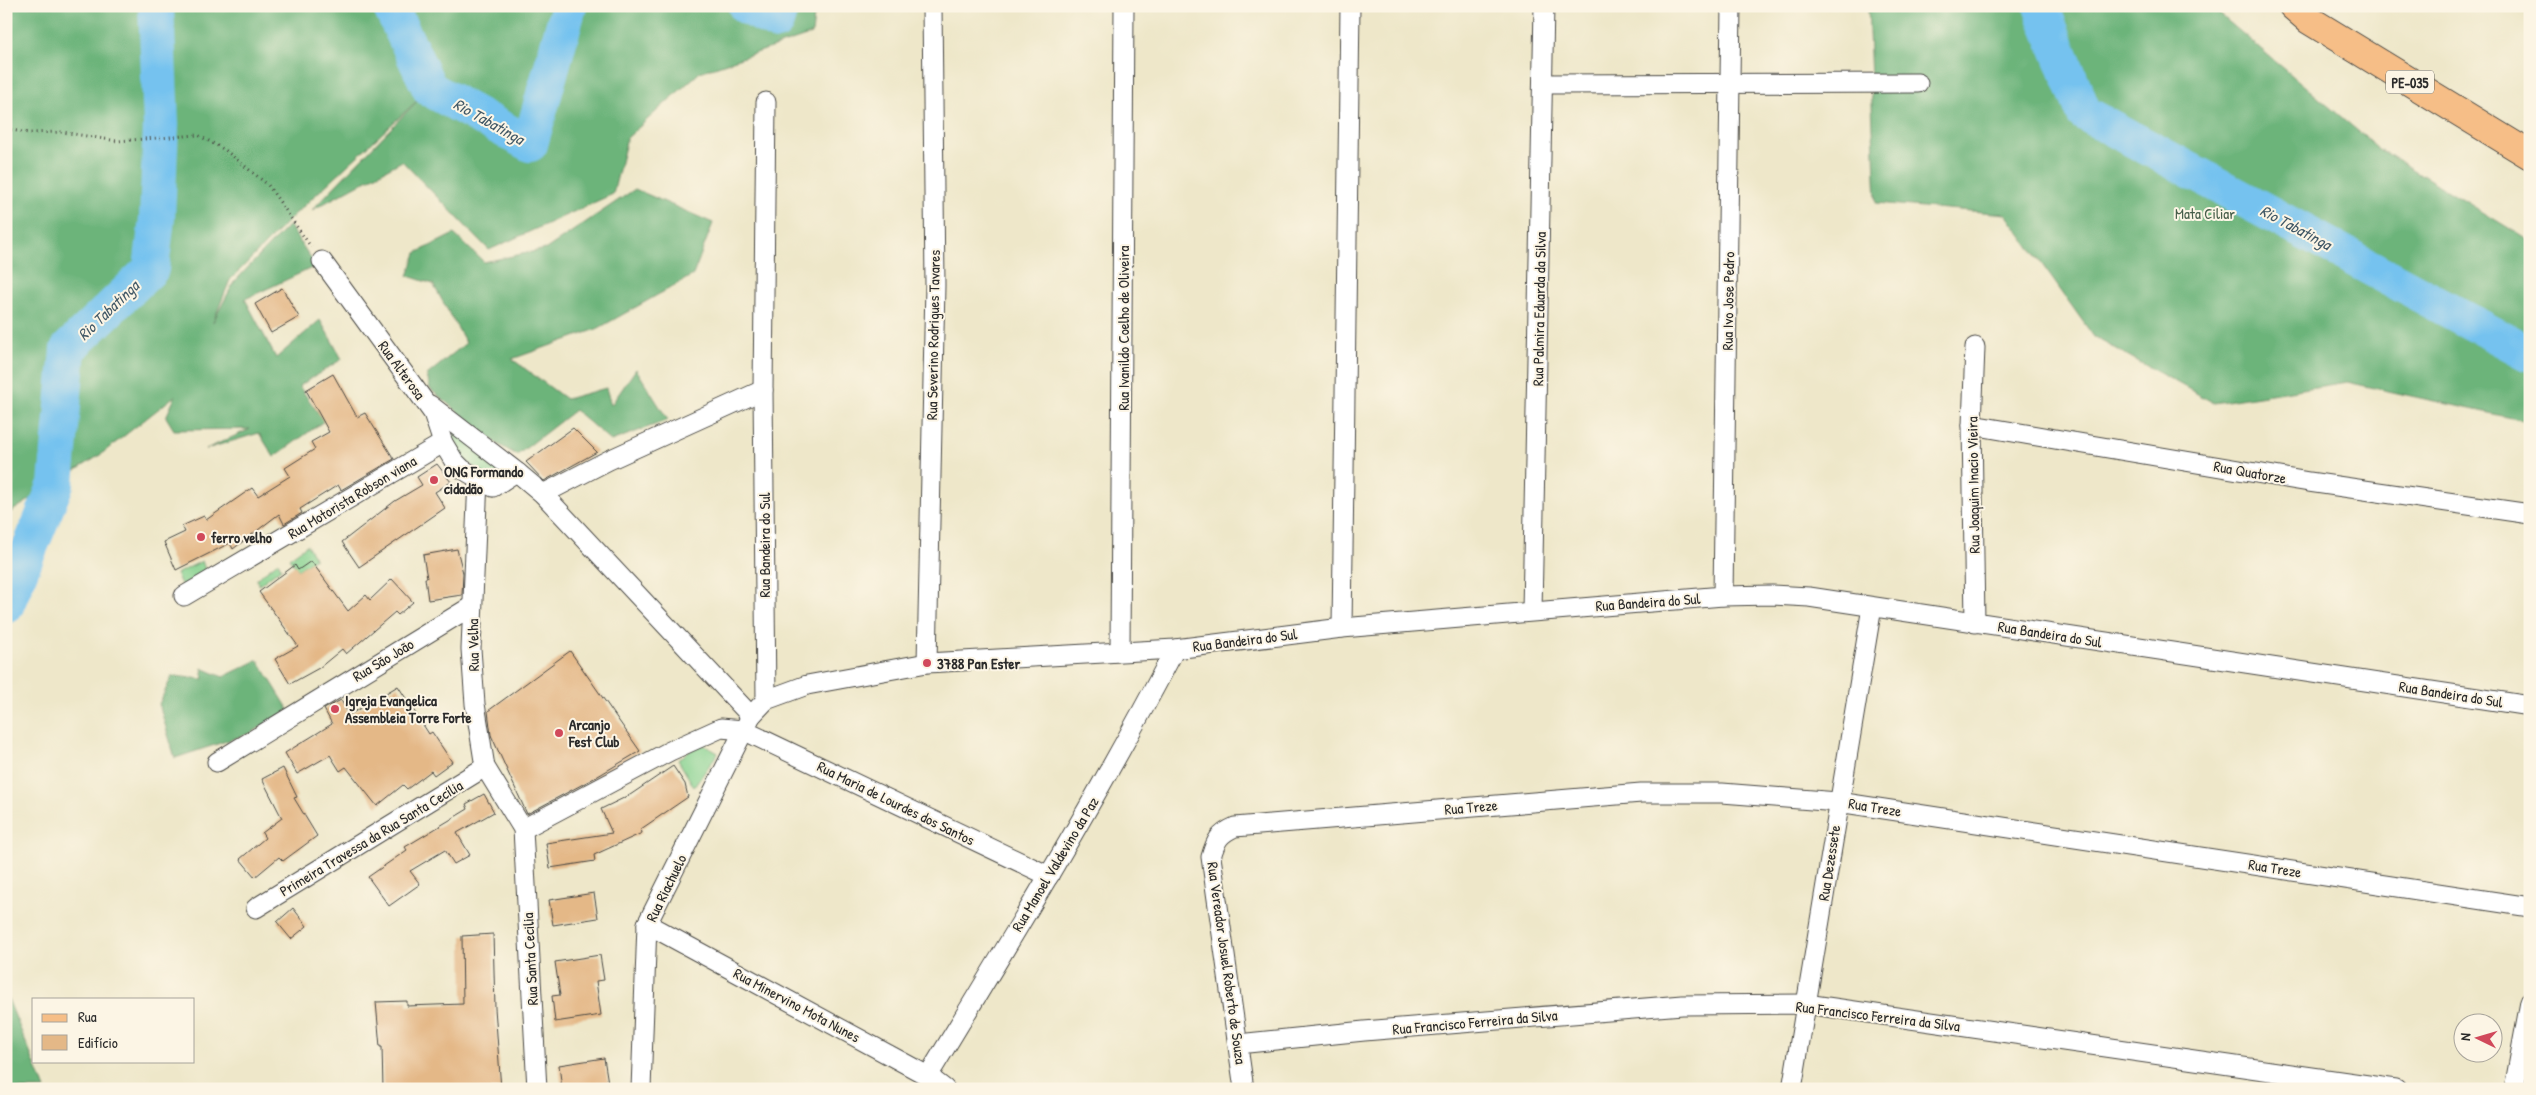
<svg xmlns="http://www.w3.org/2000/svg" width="2536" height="1095" viewBox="0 0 2536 1095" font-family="'Patrick Hand',sans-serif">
<rect width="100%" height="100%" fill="#fcf5e5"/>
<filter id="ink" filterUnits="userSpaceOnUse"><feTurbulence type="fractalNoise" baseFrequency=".02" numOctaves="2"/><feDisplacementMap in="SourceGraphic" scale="10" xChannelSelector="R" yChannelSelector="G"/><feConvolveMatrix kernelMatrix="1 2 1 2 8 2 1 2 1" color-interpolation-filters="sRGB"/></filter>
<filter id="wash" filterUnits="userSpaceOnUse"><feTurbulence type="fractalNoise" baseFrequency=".0096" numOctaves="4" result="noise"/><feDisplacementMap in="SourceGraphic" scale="20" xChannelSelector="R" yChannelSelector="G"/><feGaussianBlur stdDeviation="1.12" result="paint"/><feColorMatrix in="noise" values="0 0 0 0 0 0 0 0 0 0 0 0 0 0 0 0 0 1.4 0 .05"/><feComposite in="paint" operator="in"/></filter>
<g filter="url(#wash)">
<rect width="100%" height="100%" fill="#eee7c9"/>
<g fill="#86d290" stroke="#587e5e">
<polygon points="445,425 500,465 498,475 488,478 458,455"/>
<polygon points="307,545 315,558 298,570 289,558"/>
<polygon points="202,561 206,572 182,586 176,574"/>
<polygon points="278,562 281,568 259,585 256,579"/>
<polygon points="700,743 718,753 694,787 678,760"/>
</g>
<g fill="#6cb47a" stroke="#4c7052">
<polygon points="6,6 815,6 812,34 700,72 627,138 613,194 489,250 402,161 312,210 420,98 293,216 230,280 213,322 234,282 289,225 316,266 245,299 276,358 320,320 342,359 299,386 324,421 274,457 259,433 206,449 250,429 174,430 166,417 176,395 100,455 6,515"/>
<polygon points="1868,6 2210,6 2378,148 2530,241 2530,422 2347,382 2214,403 2094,337 2006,214 1876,203"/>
<polygon points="635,189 713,223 693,275 597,329 512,359 566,399 606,388 611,405 636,369 668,420 611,441 575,410 517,455 496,443 430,389 427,375 466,343 433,284 408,276 416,253 454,234 484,262 546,249"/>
<polygon points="258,660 289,710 251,733 175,758 159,704 172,676 204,679 202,668 223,677"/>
<polygon points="6,994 45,1089 6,1089"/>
</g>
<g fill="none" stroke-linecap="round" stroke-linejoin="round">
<g stroke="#75c2ef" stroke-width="36">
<polyline points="390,6 430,89 530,144 569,6"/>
<polyline points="746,6 776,22 781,6"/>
<polyline points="2041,6 2084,113 2530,354"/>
<polyline points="6,606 56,484 68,349 151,269 157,218 161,125 156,6"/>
</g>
</g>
<g id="blocks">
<g fill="#e4b887">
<polygon points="282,288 299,317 271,333 255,304"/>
<polygon points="333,374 357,417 365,413 394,459 341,490 338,485 300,509 302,513 284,524 279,514 233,549 230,543 176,570 164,542 185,532 182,526 204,516 206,520 252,488 258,496 290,476 285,468 315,449 311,442 329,432 306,390"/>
<polygon points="573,428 597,452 544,481 526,462"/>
<polygon points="437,464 451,482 435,492 445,508 359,567 342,542 395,501 422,485 417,477"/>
<polygon points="457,549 463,573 462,595 428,600 425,578 427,578 423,555"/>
<polygon points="311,561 348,611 366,595 370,600 392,579 413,602 398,615 395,612 346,654 342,649 319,668 290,684 275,659 298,646 259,592 295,565 298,570"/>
<polygon points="570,651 640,751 598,776 527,814 491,735 488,711"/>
<polygon points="398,686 429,734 432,732 452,762 434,775 431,771 407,789 403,785 377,806 346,767 340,771 330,755 297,774 285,753 332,724 324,709 341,700 349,715"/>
<polygon points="673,766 685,784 688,797 641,829 642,833 594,855 595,861 550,868 546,843 612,833 601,809 630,795"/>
<polygon points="283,768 297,797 294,798 317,836 283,861 279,857 255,877 240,859 265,838 262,833 282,818 262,779"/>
<polygon points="484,794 494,812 457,833 470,855 454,864 445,850 410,871 420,884 389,906 368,877 407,850 405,847 468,809 466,804"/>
<polygon points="594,893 598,918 553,925 549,900"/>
<polygon points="293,908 307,926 291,939 277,922"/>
<polygon points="493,934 495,1008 501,1089 383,1089 382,1047 380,1047 376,1002 407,1001 407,1006 463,1004 462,936"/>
<polygon points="600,955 604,980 596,981 601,1015 555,1022 552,996 560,995 555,962"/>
<polygon points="604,1058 608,1083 562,1089 559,1065"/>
</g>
</g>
</g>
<g filter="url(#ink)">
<use href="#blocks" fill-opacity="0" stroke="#484743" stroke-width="1"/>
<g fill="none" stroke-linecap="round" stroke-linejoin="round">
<g stroke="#484743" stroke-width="21">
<g id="minor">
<polyline points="1544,84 1918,83"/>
<polyline points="322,261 433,413 443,443 454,461 462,469 493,487 513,474 518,473 543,494 751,716"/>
<polyline points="1975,347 1972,425 1975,623"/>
<polyline points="430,405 518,473"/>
<polyline points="1972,425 2309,482 2530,514"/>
<polyline points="478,478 471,649 475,704 485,767 523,829 537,1089"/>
<polyline points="543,494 609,460 763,390"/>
<polyline points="184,596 443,443"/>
<polyline points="1723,596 1731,6"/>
<polyline points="1532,611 1544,6"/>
<polyline points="1342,628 1350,6"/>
<polyline points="1120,650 1124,6"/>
<polyline points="927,663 935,285 932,6"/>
<polyline points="766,700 763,390 766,102"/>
<polyline points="217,762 472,606"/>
<polyline points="523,829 670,751 721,728 743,730 1049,876"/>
<polyline points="256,908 485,767"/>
<polyline points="647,924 928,1076 945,1089"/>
<polyline points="1238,1044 1364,1031 1682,1005 1806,1004 2396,1089"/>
<path d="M928,1076C1014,935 1099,795 1175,649"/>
<polyline points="641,1089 647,924 751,716 766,700 807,685 927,663 1175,649 1342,628 1723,596 1772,595 1809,597 2530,706"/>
<path d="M1244,1089L1211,857C1216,840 1219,834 1235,827L1641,793H1722L1838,802L2530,907"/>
<polyline points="1792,1089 1872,607"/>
<polyline points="2514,1089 2530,1002"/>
</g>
</g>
<g stroke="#484743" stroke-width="30">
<polyline id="primary" points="2293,6 2309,20 2530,155"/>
</g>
<polyline stroke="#484743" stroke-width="3" stroke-dasharray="1 4" stroke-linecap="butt" points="6,129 28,133 62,132 117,141 198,135 225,150 268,185 311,247"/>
<use href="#minor" stroke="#fff" stroke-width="19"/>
<use href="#primary" stroke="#f6be87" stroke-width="28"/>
</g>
</g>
<g fill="#d1495b" stroke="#fcf5e5" stroke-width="2">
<circle cx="434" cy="480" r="5"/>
<circle cx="201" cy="537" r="5"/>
<circle cx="927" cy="663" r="5"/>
<circle cx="335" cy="709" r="5"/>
<circle cx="559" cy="733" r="5"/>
</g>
<g text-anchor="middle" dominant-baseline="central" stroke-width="4" stroke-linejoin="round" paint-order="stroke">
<rect fill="#fcf5e5" stroke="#6a6863" stroke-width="1" x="2386" y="70.5" width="48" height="23" rx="4"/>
<g font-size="14" font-weight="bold" fill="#2b2b2b">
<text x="2410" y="82">PE-035</text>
</g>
<g font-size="15" fill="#465d49" stroke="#fcf5e5">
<text x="2205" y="213">Mata Ciliar</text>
</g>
<g font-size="15" fill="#2b2b2b" stroke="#fcf5e5">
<text transform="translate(1728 301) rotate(-89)">Rua Ivo Jose Pedro</text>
<text transform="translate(1539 309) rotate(-89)">Rua Palmira Eduarda da Silva</text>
<text transform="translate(1123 328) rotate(-90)">Rua Ivanildo Coelho de Oliveira</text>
<text transform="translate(933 335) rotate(-89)">Rua Severino Rodrigues Tavares</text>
<text transform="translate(402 370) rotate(54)">Rua Alterosa</text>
<text transform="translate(2250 472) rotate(10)">Rua Quatorze</text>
<text transform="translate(1973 485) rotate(-91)">Rua Joaquim Inacio Vieira</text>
<text transform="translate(352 497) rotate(-31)">Rua Motorista Robson viana</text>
<text transform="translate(764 545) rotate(-90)">Rua Bandeira do Sul</text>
<text transform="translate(1648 602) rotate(-4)">Rua Bandeira do Sul</text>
<text transform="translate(2050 634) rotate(9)">Rua Bandeira do Sul</text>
<text transform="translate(1245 640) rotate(-7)">Rua Bandeira do Sul</text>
<text transform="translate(473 645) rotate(-91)">Rua Velha</text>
<text transform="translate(383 660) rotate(-31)">Rua São João</text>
<text transform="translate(2451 694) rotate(9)">Rua Bandeira do Sul</text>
<text transform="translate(896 803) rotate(26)">Rua Maria de Lourdes dos Santos</text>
<text transform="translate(1471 807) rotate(-5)">Rua Treze</text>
<text transform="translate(1875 807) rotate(9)">Rua Treze</text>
<text transform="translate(371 838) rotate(-31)">Primeira Travessa da Rua Santa Cecília</text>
<text transform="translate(1829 863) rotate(-81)">Rua Dezessete</text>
<text transform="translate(1055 864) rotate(-59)">Rua Manoel Valdevino da Paz</text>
<text transform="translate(2275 868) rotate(9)">Rua Treze</text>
<text transform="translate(666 888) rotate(-64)">Rua Riachuelo</text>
<text transform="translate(530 959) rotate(-93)">Rua Santa Cecilia</text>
<text transform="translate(1227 963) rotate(82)">Rua Vereador Josuel Roberto de Souza</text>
<text transform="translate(797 1005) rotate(28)">Rua Minervino Mota Nunes</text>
<text transform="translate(1878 1016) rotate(7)">Rua Francisco Ferreira da Silva</text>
<text transform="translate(1475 1022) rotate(-5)">Rua Francisco Ferreira da Silva</text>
</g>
<g font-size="15" font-weight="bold" fill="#2b2b2b" stroke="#fcf5e5" text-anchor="start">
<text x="444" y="471">ONG Formando<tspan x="444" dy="17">cidadão</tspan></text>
<text x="211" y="537">ferro velho</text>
<text x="937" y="663">3788 Pan Ester</text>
<text x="345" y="700">Igreja Evangelica<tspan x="345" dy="17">Assembleia Torre Forte</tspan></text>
<text x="569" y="724">Arcanjo<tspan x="569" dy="17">Fest Club</tspan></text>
</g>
<g font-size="16" font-style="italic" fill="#415866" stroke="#fcf5e5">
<text transform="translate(489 121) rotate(29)">Rio Tabatinga</text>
<text transform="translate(2296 227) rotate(28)">Rio Tabatinga</text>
<text transform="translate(108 310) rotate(-44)">Rio Tabatinga</text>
</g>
</g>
<rect width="2536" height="1095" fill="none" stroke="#fcf5e5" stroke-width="25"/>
<rect x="32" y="998" width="162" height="65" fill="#fcf5e5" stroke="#a8a49b"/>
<rect x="42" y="1014" width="25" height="8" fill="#f6be87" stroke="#a8a49b"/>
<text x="78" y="1022" font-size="15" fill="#2b2b2b">Rua</text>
<rect x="42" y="1035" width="25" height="15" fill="#e4b887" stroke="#a8a49b"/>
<text x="78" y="1048" font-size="15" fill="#2b2b2b">Edifício</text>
<g transform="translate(2478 1038) rotate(275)"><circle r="24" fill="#fcf5e5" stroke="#a8a49b"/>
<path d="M0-4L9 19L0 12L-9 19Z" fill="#d1495b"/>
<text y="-8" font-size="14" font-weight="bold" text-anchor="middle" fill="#2b2b2b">N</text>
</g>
</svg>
